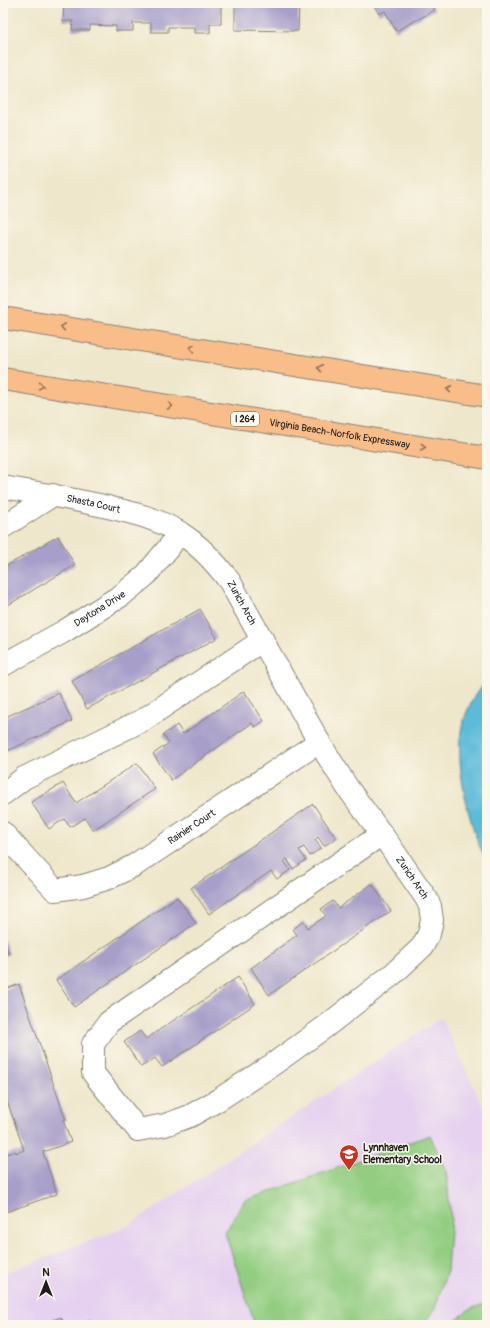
<svg xmlns="http://www.w3.org/2000/svg" width="490" height="1328" viewBox="0 0 490 1328" font-family="Pangolin,sans-serif">
<rect width="100%" height="100%" fill="#fbf7ec"/>
<filter id="ink" filterUnits="userSpaceOnUse"><feTurbulence type="fractalNoise" baseFrequency=".025" numOctaves="2"/><feDisplacementMap in="SourceGraphic" scale="8" xChannelSelector="R" yChannelSelector="G"/><feConvolveMatrix kernelMatrix="1 2 1 2 8 2 1 2 1" color-interpolation-filters="sRGB"/></filter>
<filter id="wash" filterUnits="userSpaceOnUse"><feTurbulence type="fractalNoise" baseFrequency=".012" numOctaves="4" result="noise"/><feDisplacementMap in="SourceGraphic" scale="16" xChannelSelector="R" yChannelSelector="G"/><feGaussianBlur stdDeviation="0.9" result="paint"/><feColorMatrix in="noise" values="0 0 0 0 0 0 0 0 0 0 0 0 0 0 0 0 0 1.4 0 .05"/><feComposite in="paint" operator="in"/></filter>
<g filter="url(#wash)">
<rect width="100%" height="100%" fill="#efe7cb"/>
<polygon fill="#e6d2f0" points="441,1018 487,1115 487,1325 3,1325 3,1274 126,1227"/>
<g fill="#93cd81" stroke="#58744e">
<polygon points="430,1135 446,1171 451,1218 447,1271 435,1308 423,1325 255,1325 225,1233 244,1201"/>
<polygon points="487,1303 487,1325 451,1325 468,1310"/>
</g>
<path fill="#5bbbd9" stroke="#3c6c7a" d="M487,681V862C470,831 457,773 460,738C462,718 473,694 487,681Z"/>
<g id="blocks">
<g fill="#a79fc9">
<polygon points="64,3 221,3 221,24 210,24 210,33 194,33 194,27 168,27 168,32 151,32 151,23 133,23 133,31 116,31 116,26 90,25 90,30 72,30 73,21 63,21"/>
<polygon points="235,3 299,3 298,31 235,30"/>
<polygon points="373,3 431,3 435,10 396,31 385,11 379,14"/>
<polygon points="58,536 75,565 3,608 3,568"/>
<polygon points="200,609 217,638 87,709 72,681"/>
<polygon points="244,691 264,721 255,727 252,723 171,780 153,754 169,743 163,735 177,725 183,734"/>
<polygon points="59,693 72,721 3,753 3,718"/>
<polygon points="137,763 155,789 93,830 85,818 70,827 64,819 49,829 31,802 63,783 76,803"/>
<polygon points="313,804 336,838 324,846 318,837 315,840 321,848 310,856 304,847 299,850 306,860 293,869 287,859 284,861 290,870 277,879 271,871 209,914 191,888"/>
<polygon points="372,884 391,911 269,995 251,968 297,935 293,929 304,921 308,928 326,916 321,909 333,901 338,908"/>
<polygon points="177,897 196,923 74,1007 56,980"/>
<polygon points="3,938 9,954 3,956"/>
<polygon points="238,977 255,1004 162,1067 155,1058 141,1067 124,1042 140,1031 146,1039"/>
<polygon points="19,984 66,1120 63,1120 71,1142 43,1152 57,1194 3,1213 3,1155 16,1151 16,1153 24,1150 3,1089 3,990"/>
<polygon points="61,1317 64,1325 38,1325"/>
<polygon points="89,1320 91,1325 77,1325"/>
</g>
</g>
</g>
<g filter="url(#ink)">
<use href="#blocks" fill-opacity="0" stroke="#868274" stroke-width="1"/>
<g fill="none" stroke-linecap="round" stroke-linejoin="round">
<g stroke="#868274" stroke-width="24">
<g id="minor">
<path id="s1" d="M3,487C35,492 67,498 99,505C128,512 156,517 180,533C201,546 216,563 230,582L319,742L347,787L388,843L426,898L430,906L432,920L429,934L422,947L393,974L325,1027L272,1065L218,1100L190,1116L165,1125L138,1130L93,1073V1044L109,1022L382,834"/>
<polyline points="3,527 53,495"/>
<path id="s2" d="M3,665L63,632L122,595L146,575L170,546L179,532"/>
<polyline points="3,794 24,778 143,720 263,640"/>
<path id="s3" d="M3,833L55,890L83,886L109,878L135,865L319,742"/>
</g>
</g>
<g stroke="#868274" stroke-width="24">
<g id="highway">
<polyline points="3,318 487,396"/>
<path id="s4" d="M3,379L487,458"/>
</g>
</g>
<use href="#minor" stroke="#fff" stroke-width="22"/>
<use href="#highway" stroke="#f8bd89" stroke-width="22"/>
</g>
<defs><path id="oneway-chevron" d="M-2-3.5L2.5 0L-2 3.5" fill="none" stroke-width="1.6" stroke-linecap="round" stroke-linejoin="round"/></defs>
<g stroke="#8a6c52">
<use href="#oneway-chevron" transform="translate(63 327) rotate(-171)"/>
<use href="#oneway-chevron" transform="translate(192 348) rotate(-171)"/>
<use href="#oneway-chevron" transform="translate(320 368) rotate(-171)"/>
<use href="#oneway-chevron" transform="translate(41 386) rotate(9)"/>
<use href="#oneway-chevron" transform="translate(449 389) rotate(-171)"/>
<use href="#oneway-chevron" transform="translate(170 406) rotate(9)"/>
<use href="#oneway-chevron" transform="translate(423 447) rotate(9)"/>
</g>
</g>
<defs>
<g id="school-pin" transform="scale(1)"><path d="M0 17L-7.5 6A9.5 9.5 0 1 1 7.5 6Z" fill="#c8321e" stroke="#fbf7ec"/><path d="M0-5L7-2L0 1L-7-2ZM-4 1L0 2.5L4 1V4Q0 6-4 4Z" fill="#fff"/></g>
</defs>
<g fill-rule="evenodd">
<use href="#school-pin" x="349" y="1154"/>
</g>
<g text-anchor="middle" dominant-baseline="central" stroke-width="3" stroke-linejoin="round" paint-order="stroke">
<rect fill="#fbf7ec" stroke="#5f5e5a" stroke-width="1" x="231" y="412" width="28" height="14" rx="3"/>
<g font-size="9" font-weight="bold" fill="#1c1c1c">
<text x="245" y="419">I 264</text>
</g>
<g font-size="10" fill="#1c1c1c" stroke="#fbf7ec">
<text stroke="none"><textPath href="#s4" startOffset="341">Virginia Beach-Norfolk Expressway</textPath></text>
<text stroke="none"><textPath href="#s1" startOffset="92">Shasta Court</textPath></text>
<text stroke="none"><textPath href="#s1" startOffset="278">Zurich Arch</textPath></text>
<text stroke="none"><textPath href="#s2" startOffset="112">Daytona Drive</textPath></text>
<text stroke="none"><textPath href="#s3" startOffset="230">Rainier Court</textPath></text>
<text stroke="none"><textPath href="#s1" startOffset="602">Zurich Arch</textPath></text>
</g>
<g font-size="10" font-weight="bold" fill="#1c1c1c" stroke="#fbf7ec" text-anchor="start">
<text x="363" y="1148">Lynnhaven<tspan x="363" dy="12">Elementary School</tspan></text>
</g>
</g>
<rect width="490" height="1328" fill="none" stroke="#fbf7ec" stroke-width="16"/>
<g transform="translate(46 1282)" stroke="#fbf7ec" stroke-width="3" paint-order="stroke">
<path d="M0-3L7 15L0 10L-7 15Z" fill="#1c1c1c"/>
<text y="-6" font-size="11" font-weight="bold" text-anchor="middle" fill="#1c1c1c">N</text>
</g>
</svg>
